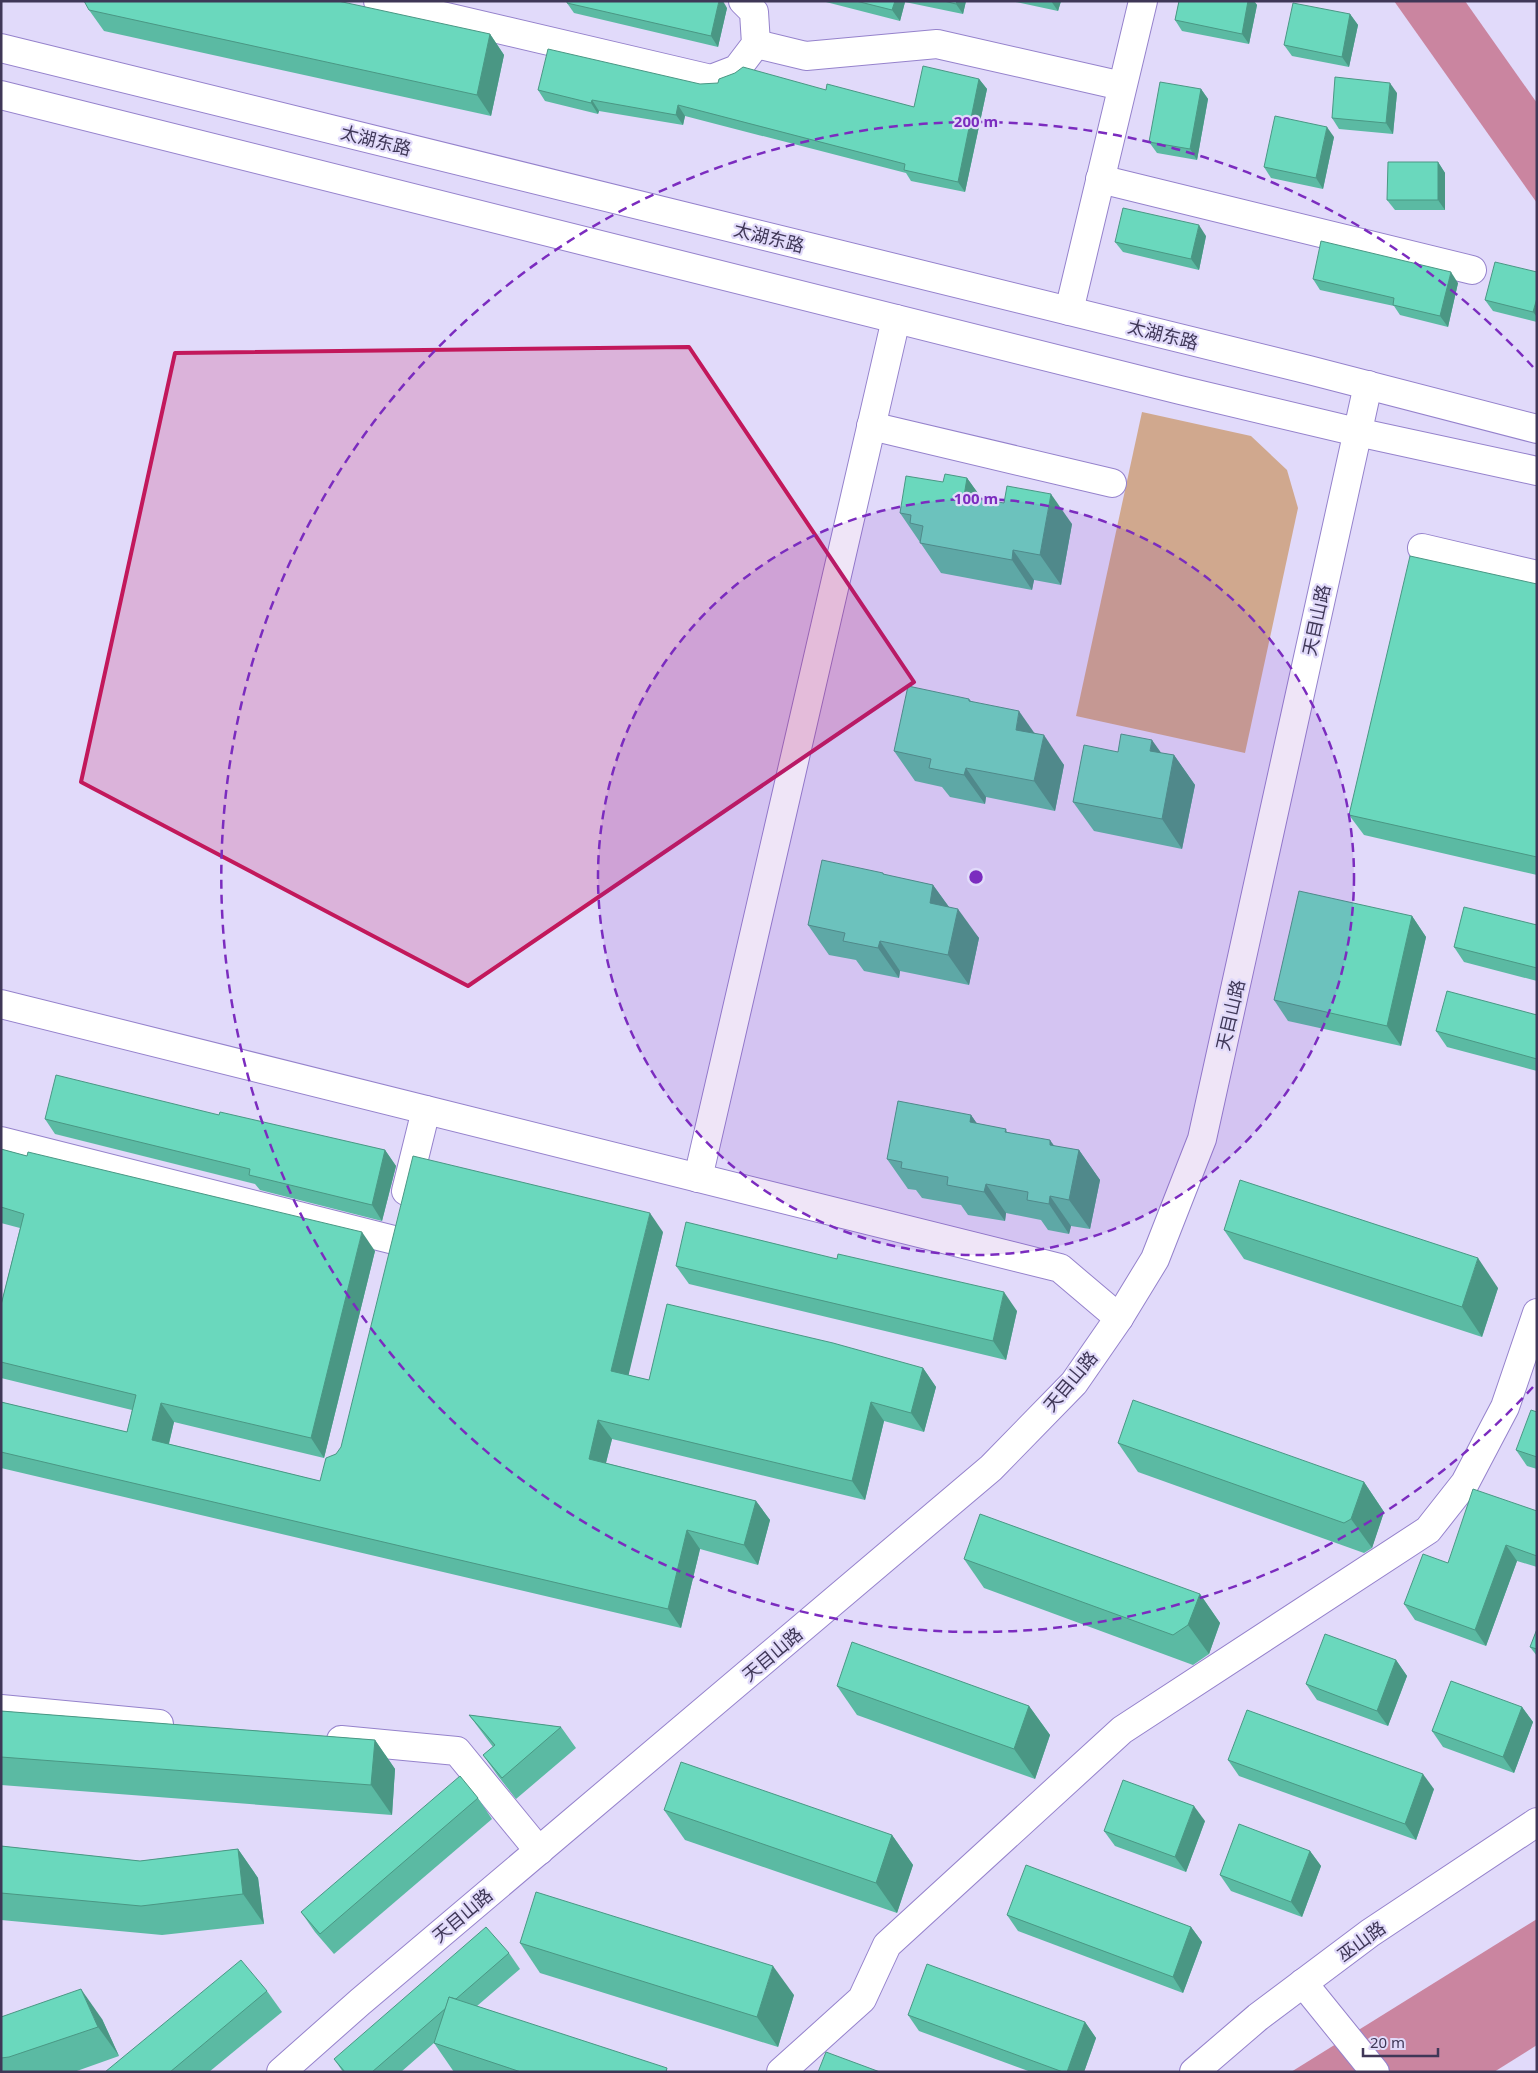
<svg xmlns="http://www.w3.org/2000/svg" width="1538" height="2073" viewBox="0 0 1538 2073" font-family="'Noto Sans','Noto Sans SC',sans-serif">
<rect width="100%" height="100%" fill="#e1dafa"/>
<polygon fill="#d0a88e" points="1142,412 1251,436 1287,470 1298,508 1245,753 1076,716"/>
<g fill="#ca85a0">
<polygon points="1394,1 1465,1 1537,103 1537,203"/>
<polygon points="1537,1919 1537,2045 1494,2072 1291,2072"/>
</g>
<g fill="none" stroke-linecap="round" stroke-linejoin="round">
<g stroke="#9582cc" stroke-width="30">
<g id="minor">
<polyline points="378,1 711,79 737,69 756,44 754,12 743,1"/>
<polyline points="756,44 806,56 937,44 1122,86"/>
<polyline points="1100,179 1472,270"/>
<polyline points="1069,311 1143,1"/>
<polyline points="871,426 1112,483"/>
<polyline points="1422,548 1537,575"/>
<polyline points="1,1004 1060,1268 1119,1318"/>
<polyline points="1,1141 394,1240"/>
<polyline points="698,1178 896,319"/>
<polyline points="406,1191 426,1110"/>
<polyline points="1,1709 159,1724"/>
<polyline points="341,1740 457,1751 539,1851"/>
<polyline points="1303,1983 1375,2072"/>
<polyline points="281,2072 360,2002 991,1468 1074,1383 1119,1318 1155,1259 1202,1139 1368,385"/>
<polyline points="781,2072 862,1999 887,1945 1122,1730 1428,1530 1465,1483 1505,1407 1537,1313"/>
<polyline points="1194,2072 1258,2017 1370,1933 1537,1822"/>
</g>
</g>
<g stroke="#9582cc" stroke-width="30">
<g id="major">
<polyline points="1,48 1309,370 1537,429"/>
<polyline points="1,95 1180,390 1357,432 1537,471"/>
</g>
</g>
<use href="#minor" stroke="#fff" stroke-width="28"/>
<use href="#major" stroke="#fff" stroke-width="28"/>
</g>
<g fill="#5bbaa3">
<polygon points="822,1 966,1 963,14 905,2 900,21"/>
<polygon points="1011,1 1061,1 1058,11"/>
<polygon points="1179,1 1254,1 1257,5 1249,44 1182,31 1175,20"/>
<polygon points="567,3 727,8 718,47 574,13"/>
<polygon points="89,10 490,34 504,55 491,116 104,31"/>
<polygon points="1350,14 1358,25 1349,67 1292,56 1284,45"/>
<polygon points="979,79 987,89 965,192 911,181 906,173 685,116 683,125 599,111 598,114 545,101 538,90 700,84 826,90 914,107"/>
<polygon points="1201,89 1208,99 1197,160 1157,153 1149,142"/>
<polygon points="1397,93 1393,134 1339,129 1332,118"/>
<polygon points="1334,137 1323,189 1271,178 1264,167"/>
<polygon points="1438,162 1445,173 1445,210 1395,210 1387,200"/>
<polygon points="1206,236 1199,270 1123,252 1115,242"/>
<polygon points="1537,272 1537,322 1493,311 1485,300"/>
<polygon points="1313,279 1458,283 1448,327 1400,315 1394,306 1320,290"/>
<polygon points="967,478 982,499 1072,524 1061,585 1034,580 1032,590 941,573 900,513 943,482"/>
<polygon points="1537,584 1537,875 1364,835 1349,815"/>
<polygon points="969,699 971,701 1035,733 1064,765 1055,811 986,797 985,804 950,797 942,787 915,781 894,751"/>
<polygon points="1118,752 1161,753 1174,755 1195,785 1182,849 1094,831 1073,802"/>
<polygon points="883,873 885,875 933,885 949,907 979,938 969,985 900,971 899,978 864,971 856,960 829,955 808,925"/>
<polygon points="1412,916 1426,937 1401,1046 1288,1021 1274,1000"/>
<polygon points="1537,925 1537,981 1464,962 1454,947"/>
<polygon points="1537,1015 1537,1071 1447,1047 1436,1031"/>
<polygon points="219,1115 385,1150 396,1166 382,1221 260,1190 255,1184 55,1134 45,1119"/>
<polygon points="971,1115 977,1124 1006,1129 1007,1132 1054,1146 1079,1150 1100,1180 1090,1229 1071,1226 1069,1234 1048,1230 1041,1220 1006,1213 1005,1221 968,1215 961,1205 922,1198 916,1190 908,1189 887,1159"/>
<polygon points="1,1149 375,1251 324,1458 174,1422 169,1444 320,1481 336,1454 663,1232 628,1375 649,1380 923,1368 936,1387 924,1432 884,1421 865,1500 612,1439 606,1463 756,1501 770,1520 758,1565 700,1549 681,1628 1,1468 1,1402 127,1432 132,1410 1,1378 1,1305 20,1228 1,1223"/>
<polygon points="1224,1230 1498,1288 1482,1337 1244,1259"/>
<polygon points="676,1266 1017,1311 1006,1360 689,1284"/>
<polygon points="1537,1412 1537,1469 1527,1466 1516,1450"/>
<polygon points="1118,1443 1364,1482 1384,1512 1372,1548 1364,1553 1138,1472"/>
<polygon points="1537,1511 1537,1567 1517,1561 1486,1646 1415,1620 1404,1604 1448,1563"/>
<polygon points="964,1559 1200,1594 1220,1623 1209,1654 1193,1665 984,1588"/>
<polygon points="1537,1629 1537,1656 1530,1647"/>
<polygon points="1396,1660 1407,1676 1388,1726 1317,1700 1306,1684"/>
<polygon points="837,1686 1029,1706 1050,1735 1035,1779 857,1715"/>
<polygon points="1522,1707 1533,1722 1514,1773 1443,1747 1432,1731"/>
<polygon points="1,1711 375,1740 395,1769 392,1815 1,1785"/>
<polygon points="469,1715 561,1727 576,1748 516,1799 498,1776 483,1755 493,1747"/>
<polygon points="1228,1760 1434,1789 1416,1840 1239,1776"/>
<polygon points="478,1798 492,1819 334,1954 315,1932 301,1912"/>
<polygon points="664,1810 892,1835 913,1865 897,1913 685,1840"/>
<polygon points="1205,1821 1186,1872 1115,1846 1104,1831"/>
<polygon points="1,1846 140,1861 238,1849 258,1878 264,1924 162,1935 1,1920"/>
<polygon points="1310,1851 1321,1866 1302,1917 1231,1891 1220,1875"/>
<polygon points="1007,1915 1191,1927 1202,1942 1183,1993 1018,1931"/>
<polygon points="520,1943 794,1995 778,2047 540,1973"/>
<polygon points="509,1953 520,1969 477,2006 669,2072 454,2072 434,2043 401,2072 343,2072 334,2059"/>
<polygon points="267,1991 282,2012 209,2072 105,2072"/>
<polygon points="908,2015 1085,2022 1096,2038 1084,2072 1031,2072 919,2031"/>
<polygon points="1,2017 102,2019 119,2056 74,2072 1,2072"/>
</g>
<g fill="#4a9784">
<polygon points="719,1 723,1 727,8 718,47 711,36"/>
<polygon points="895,1 905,2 900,21 892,10"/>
<polygon points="957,1 966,1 963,14 956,4"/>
<polygon points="1051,1 1061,1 1058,11"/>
<polygon points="1248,1 1254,1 1257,5 1249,44 1242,34"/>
<polygon points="1350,14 1358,25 1349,67 1342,57"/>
<polygon points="490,34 504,55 491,116 477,95"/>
<polygon points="979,79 987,89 965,192 958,182"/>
<polygon points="1390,83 1397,93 1393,134 1386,123"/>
<polygon points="1201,89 1208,99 1197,160 1190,149"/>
<polygon points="592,100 599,111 598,114 591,103"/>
<polygon points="678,105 685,116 683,125 676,115"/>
<polygon points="1327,127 1334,137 1323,189 1316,178"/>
<polygon points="1438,162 1445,173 1445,210 1438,200"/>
<polygon points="1199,225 1206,236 1199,270 1191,259"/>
<polygon points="1451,272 1458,283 1448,327 1440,316"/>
<polygon points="1537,298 1537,317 1533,312"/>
<polygon points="967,478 988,507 964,496"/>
<polygon points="1051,494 1072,524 1061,585 1040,555"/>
<polygon points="1013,550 1034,580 1032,590 1012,560"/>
<polygon points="1019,711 1040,741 1016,730"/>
<polygon points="1044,735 1064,765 1055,811 1034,781"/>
<polygon points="1152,740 1172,768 1174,755 1195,785 1182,849 1162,819 1150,751"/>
<polygon points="966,768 986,797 985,804 964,775"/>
<polygon points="933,885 954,914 930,903"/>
<polygon points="958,909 979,938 969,985 948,955"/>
<polygon points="1412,916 1426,937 1401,1046 1387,1026"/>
<polygon points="880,941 900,971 899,978 878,948"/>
<polygon points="971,1115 992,1145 970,1122"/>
<polygon points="1050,1140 1071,1169 1050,1145"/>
<polygon points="385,1150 396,1166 382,1221 372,1205"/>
<polygon points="1079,1150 1100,1180 1090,1229 1069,1200"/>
<polygon points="986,1184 1006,1213 1005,1221 984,1192"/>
<polygon points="1050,1196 1071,1226 1069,1234 1049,1204"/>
<polygon points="650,1213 663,1232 625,1390 611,1371"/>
<polygon points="362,1232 375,1251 324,1458 311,1438"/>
<polygon points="1478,1258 1498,1288 1482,1337 1462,1307"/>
<polygon points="1004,1292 1017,1311 1006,1360 993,1341"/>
<polygon points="923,1368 936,1387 924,1432 911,1413"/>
<polygon points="871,1402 884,1421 865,1500 852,1481"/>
<polygon points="161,1403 174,1422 165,1459 152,1440"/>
<polygon points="598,1420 612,1439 602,1478 589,1459"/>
<polygon points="1364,1482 1384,1512 1372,1548 1351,1519"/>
<polygon points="756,1501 770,1520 758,1565 744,1545"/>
<polygon points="687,1530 700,1549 681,1628 668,1609"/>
<polygon points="1506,1545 1517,1561 1486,1646 1475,1630"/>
<polygon points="1200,1594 1220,1623 1209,1654 1188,1625"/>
<polygon points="1396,1660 1407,1676 1388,1726 1377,1711"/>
<polygon points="1029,1706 1050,1735 1035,1779 1014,1749"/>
<polygon points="1522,1707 1533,1722 1514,1773 1503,1757"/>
<polygon points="375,1740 395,1769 392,1815 371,1785"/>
<polygon points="1423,1774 1434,1789 1416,1840 1405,1824"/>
<polygon points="1194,1806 1205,1821 1186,1872 1175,1857"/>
<polygon points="892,1835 913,1865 897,1913 876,1883"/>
<polygon points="238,1849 258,1878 264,1924 243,1894"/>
<polygon points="1310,1851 1321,1866 1302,1917 1291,1902"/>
<polygon points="1191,1927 1202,1942 1183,1993 1173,1977"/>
<polygon points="773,1966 794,1995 778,2047 757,2017"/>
<polygon points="81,1989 102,2019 119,2056 98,2027"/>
<polygon points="1085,2022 1096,2038 1084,2072 1067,2072"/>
</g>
<g fill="#6ad8bd" stroke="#4a9784">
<polygon points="84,1 338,1 490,34 477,95 89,10"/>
<polygon points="567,1 719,1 711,36 567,3"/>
<polygon points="856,1 895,1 892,10"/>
<polygon points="944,1 957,1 956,4"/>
<polygon points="1179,1 1248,1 1242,34 1175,20"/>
<polygon points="1293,3 1350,14 1342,57 1284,45"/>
<polygon points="548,49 700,84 718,83 719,79 735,73 743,67 826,90 827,84 914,107 923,66 979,79 958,182 904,170 905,164 678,105 676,115 592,100 591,103 538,90"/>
<polygon points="1335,77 1390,83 1386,123 1332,118"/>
<polygon points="1160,82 1201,89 1190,149 1149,142"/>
<polygon points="1275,116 1327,127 1316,178 1264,167"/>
<polygon points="1388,162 1438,162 1438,200 1387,200"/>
<polygon points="1123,208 1199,225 1191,259 1115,242"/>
<polygon points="1321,241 1451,272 1440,316 1393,305 1394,298 1313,279"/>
<polygon points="1495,262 1537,272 1537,298 1533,312 1485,300"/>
<polygon points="945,474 967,478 964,496 1004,503 1007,486 1051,494 1040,555 1013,550 1012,560 920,543 923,526 910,523 911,515 900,513 906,476 943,482"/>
<polygon points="1410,556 1537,584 1537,857 1349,815"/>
<polygon points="908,686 969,699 969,701 1019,711 1016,730 1044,735 1034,781 966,768 964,775 929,768 931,759 894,751"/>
<polygon points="1121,734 1152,740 1150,751 1174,755 1162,819 1073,802 1084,745 1118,752"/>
<polygon points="822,860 883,873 883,874 933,885 930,903 958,909 948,955 880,941 878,948 843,941 845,933 808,925"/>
<polygon points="1299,891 1412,916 1387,1026 1274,1000"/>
<polygon points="1464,907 1537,925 1537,968 1454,947"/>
<polygon points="1447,991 1537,1015 1537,1059 1436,1031"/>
<polygon points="56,1075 219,1115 220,1112 385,1150 372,1205 249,1175 250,1169 45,1119"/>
<polygon points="898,1101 971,1115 970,1122 1006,1129 1005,1132 1050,1140 1050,1145 1079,1150 1069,1200 1050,1196 1049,1204 1027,1200 1028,1192 986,1184 984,1192 947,1185 948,1177 901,1168 902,1162 887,1159"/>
<polygon points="1,1149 27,1156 28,1152 362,1232 311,1438 161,1403 152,1440 320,1481 326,1458 336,1454 341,1447 413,1156 650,1213 611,1371 649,1380 667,1304 833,1343 923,1368 911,1413 871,1402 852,1481 598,1420 589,1459 756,1501 744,1545 687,1530 668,1609 1,1452 1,1402 127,1432 136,1395 1,1362 1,1305 24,1214 1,1207"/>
<polygon points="1240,1180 1478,1258 1462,1307 1224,1230"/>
<polygon points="686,1222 837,1259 838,1254 1004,1292 993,1341 676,1266"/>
<polygon points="1133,1400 1364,1482 1351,1519 1344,1523 1118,1443"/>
<polygon points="1531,1410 1537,1412 1537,1457 1516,1450"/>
<polygon points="1473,1489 1537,1511 1537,1556 1506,1545 1475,1630 1404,1604 1423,1554 1448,1563"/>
<polygon points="980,1514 1200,1594 1188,1625 1173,1635 964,1559"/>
<polygon points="1537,1629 1537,1649 1530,1647"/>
<polygon points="1325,1634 1396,1660 1377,1711 1306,1684"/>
<polygon points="852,1642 1029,1706 1014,1749 837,1686"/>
<polygon points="1451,1681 1522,1707 1503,1757 1432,1731"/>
<polygon points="1247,1710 1423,1774 1405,1824 1228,1760"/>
<polygon points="1,1711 375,1740 371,1785 1,1757"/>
<polygon points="469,1715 561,1727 502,1778 483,1755 495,1745"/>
<polygon points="681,1762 892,1835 876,1883 664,1810"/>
<polygon points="460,1776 478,1798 320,1934 301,1912"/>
<polygon points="1123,1780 1194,1806 1175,1857 1104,1831"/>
<polygon points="1239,1824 1310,1851 1291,1902 1220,1875"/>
<polygon points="1,1846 140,1861 238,1849 243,1894 141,1906 1,1893"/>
<polygon points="1026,1865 1191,1927 1173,1977 1007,1915"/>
<polygon points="536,1892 773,1966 757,2017 520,1943"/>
<polygon points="486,1927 509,1953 456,1999 449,1997 446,2008 372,2072 345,2072 334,2059"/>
<polygon points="241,1960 267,1991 170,2072 105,2072"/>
<polygon points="927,1964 1085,2022 1067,2072 1063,2072 908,2015"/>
<polygon points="81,1989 98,2027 9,2057 1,2058 1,2017"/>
<polygon points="449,1997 667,2068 666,2072 521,2072 434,2043"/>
<polygon points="826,2052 880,2072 818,2072"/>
</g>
<path fill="#c2185b" fill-opacity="0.2" stroke="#c2185b" stroke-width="4" stroke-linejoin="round" d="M689,347L914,682L468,986L81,782L175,353Z"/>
<circle cx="976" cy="877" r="378" fill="#7b2cbf" fill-opacity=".12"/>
<g fill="none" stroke="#7b2cbf" stroke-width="2.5" stroke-dasharray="9 6">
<circle cx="976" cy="877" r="378"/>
<path d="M1533 1387A755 755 0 1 1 1533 367"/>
</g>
<g text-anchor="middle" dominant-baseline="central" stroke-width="4.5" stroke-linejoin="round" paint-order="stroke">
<g font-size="18" fill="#3f3757" stroke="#e1dafa">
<text transform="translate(376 140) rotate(14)">太湖东路</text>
<text transform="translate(769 237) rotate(14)">太湖东路</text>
<text transform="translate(1163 334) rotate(14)">太湖东路</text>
<text transform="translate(1316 620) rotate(-78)">天目山路</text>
<text transform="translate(1230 1015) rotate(-77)">天目山路</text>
<text transform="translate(1070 1381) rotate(-50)">天目山路</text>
<text transform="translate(772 1654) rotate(-40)">天目山路</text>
<text transform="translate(462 1915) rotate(-40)">天目山路</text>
<text transform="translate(1361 1941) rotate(-36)">巫山路</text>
</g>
</g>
<circle cx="976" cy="877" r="8" fill="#7b2cbf" stroke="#e1dafa" stroke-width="2.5"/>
<g font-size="15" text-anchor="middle" font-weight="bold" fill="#7b2cbf" stroke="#e1dafa" stroke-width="4.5" stroke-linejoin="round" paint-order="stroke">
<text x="976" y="127">200 m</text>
<text x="976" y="504">100 m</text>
</g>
<rect width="1538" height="2073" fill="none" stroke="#3f3757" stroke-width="5"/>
<path d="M1363 2048v8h75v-8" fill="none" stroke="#3f3757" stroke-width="2.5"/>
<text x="1370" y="2048" font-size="15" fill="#3f3757" stroke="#e1dafa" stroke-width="4" paint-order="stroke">20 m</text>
</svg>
